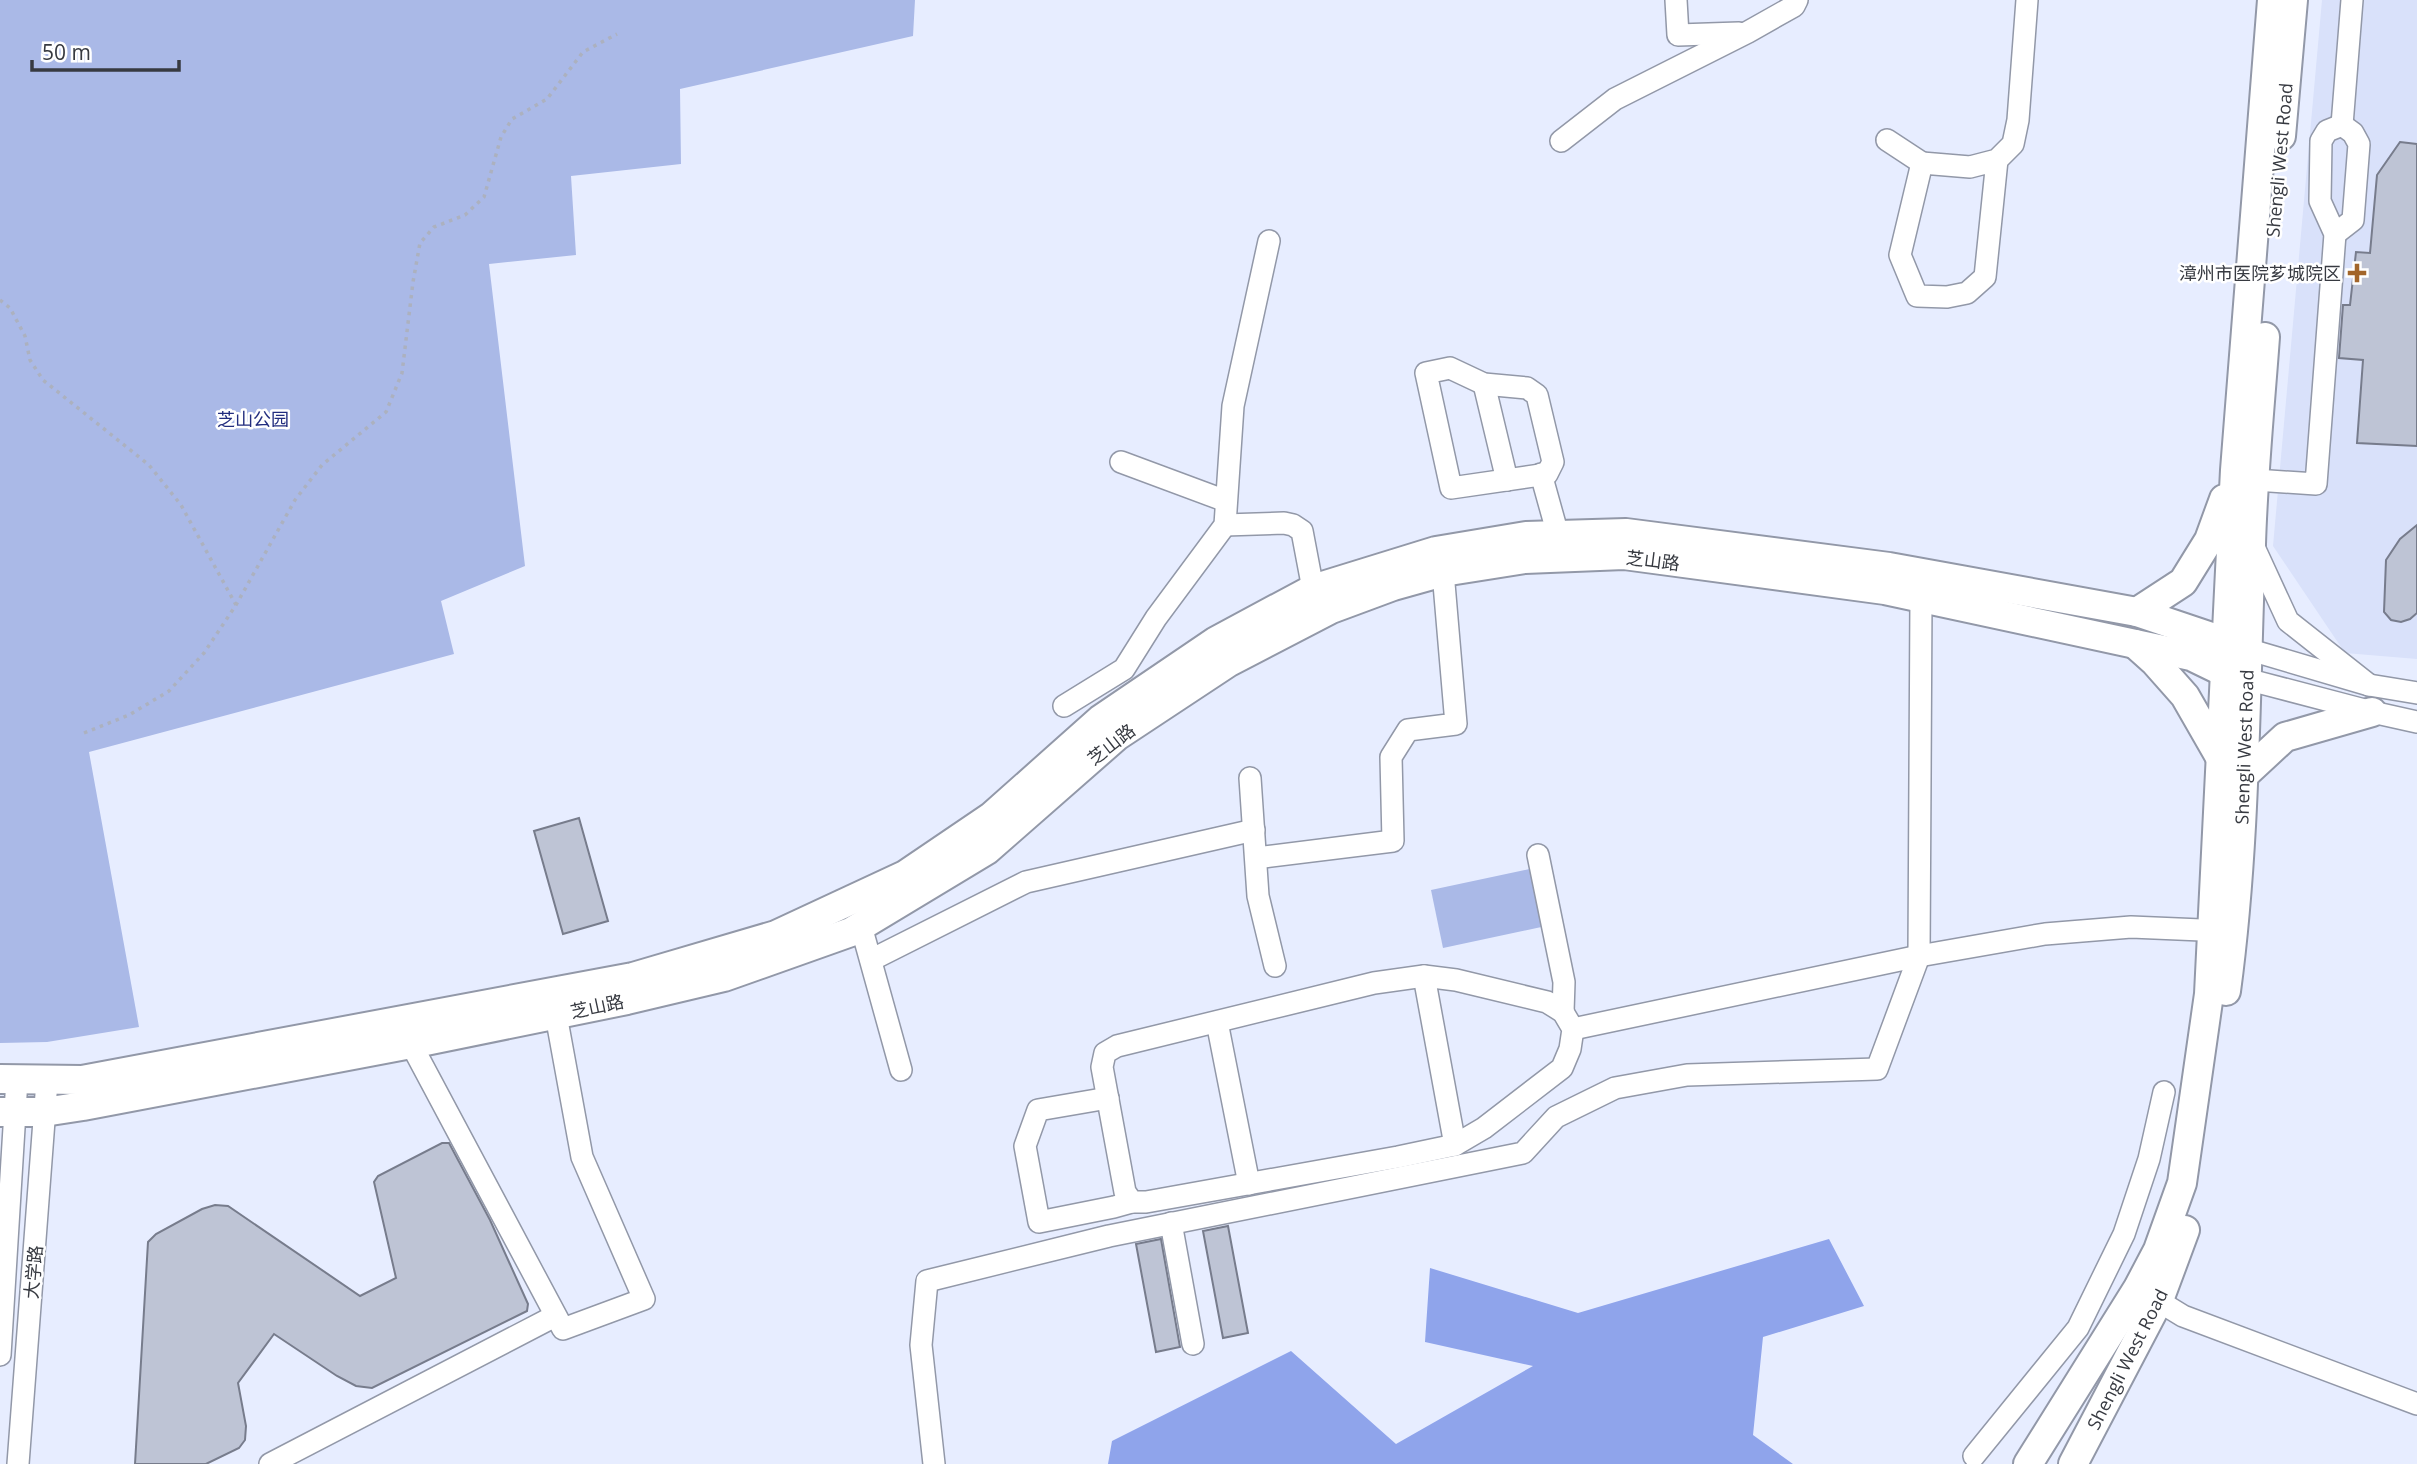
<svg xmlns="http://www.w3.org/2000/svg" width="2417" height="1464" viewBox="0 0 2417 1464" font-family="'Open Sans','Noto Sans SC',sans-serif">
<rect width="100%" height="100%" fill="#e7edff"/>
<polygon fill="#d9e1fa" points="2322,0 2417,0 2417,659 2345,653 2273,546"/>
<g fill="#aab9e7">
<polygon points="0,0 915,0 913,36 680,89 681,164 571,176 576,255 489,264 525,566 441,601 454,654 89,752 139,1027 47,1042 0,1043"/>
<polygon points="1534,868 1546,926 1443,948 1431,890"/>
</g>
<polygon fill="#8fa4eb" points="1829,1239 1864,1306 1763,1337 1753,1435 1793,1464 1108,1464 1112,1441 1291,1351 1396,1444 1533,1366 1425,1342 1430,1268 1578,1313"/>
<g fill="#bec4d5" stroke="#777c8c" stroke-width="2">
<polygon points="2400,142 2417,144 2417,446 2357,443 2363,360 2339,358 2343,305 2350,305 2356,252 2370,253 2377,175"/>
<polygon points="2417,525 2417,613 2410,619 2401,622 2391,620 2384,612 2386,560 2400,539"/>
<polygon points="579,818 608,921 563,934 534,831"/>
<polygon points="442,1143 449,1143 490,1220 528,1304 527,1311 372,1388 356,1386 337,1376 274,1334 238,1383 246,1426 245,1440 239,1448 206,1464 135,1464 148,1242 156,1234 202,1209 215,1205 228,1206 360,1296 396,1278 374,1182 378,1176"/>
<polygon points="1228,1226 1248,1333 1223,1338 1203,1231"/>
<polygon points="1161,1239 1180,1347 1156,1352 1136,1244"/>
</g>
<g fill="none" stroke-linecap="round" stroke-linejoin="round">
<g stroke="#9298a8" stroke-width="24">
<g id="minor">
<polyline points="1676,0 1678,35 1739,33"/>
<polyline points="2342,125 2352,0"/>
<polyline points="1887,140 1922,163"/>
<polyline points="1561,141 1615,99 1748,32 1794,6 1797,0"/>
<polyline points="1997,160 1985,277 1967,293 1947,297 1917,296 1900,255 1922,163 1970,167 1997,160 2013,144 2018,120 2027,0"/>
<polyline points="2335,234 2353,220 2359,144 2353,133 2342,125"/>
<polygon points="1450,368 1484,384 1527,388 1537,395 1553,462 1547,474 1451,488 1426,373"/>
<polyline points="1484,384 1507,480"/>
<polyline points="1121,462 1226,501"/>
<polyline points="1541,474 1558,535"/>
<polyline points="2255,480 2316,484 2335,234 2320,201 2321,141 2327,131 2342,125"/>
<polyline points="1225,525 1284,523 1293,525 1302,531 1313,589"/>
<polyline points="2253,545 2288,621 2369,685"/>
<polyline points="2247,649 2369,685 2417,693"/>
<polyline points="2246,679 2372,712 2417,722"/>
<polyline points="1064,706 1124,669 1156,618 1225,525 1233,406 1269,241"/>
<polyline points="1250,778 1258,896 1275,966"/>
<polyline points="1538,855 1564,982 1563,1012"/>
<polyline points="1256,858 1393,841 1391,757 1408,730 1456,724 1443,572"/>
<polyline points="861,926 901,1070"/>
<polyline points="871,960 1026,882 1254,830"/>
<polygon points="1424,976 1456,980 1547,1002 1563,1012 1573,1029 1570,1049 1562,1068 1484,1128 1455,1145 1398,1157 1146,1202 1132,1202 1125,1192 1102,1067 1105,1053 1117,1046 1374,983"/>
<polyline points="1424,976 1455,1145"/>
<polyline points="1217,1022 1249,1184"/>
<polyline points="1573,1029 1919,956 2045,934 2131,927 2225,931"/>
<polyline points="411,1044 563,1329 644,1299 582,1157 556,1015"/>
<polyline points="1108,1098 1038,1110 1025,1146 1039,1222 1114,1207 1132,1202"/>
<polyline points="1171,1223 1193,1344"/>
<polyline points="2147,1294 2183,1316 2417,1404"/>
<polyline points="0,1355 17,1079"/>
<polyline points="1974,1456 2078,1328 2124,1234 2149,1159 2164,1092"/>
<polyline points="18,1464 47,1081"/>
<polyline points="270,1464 555,1316"/>
<polyline points="934,1464 921,1345 927,1281 1109,1236 1523,1153 1556,1117 1615,1088 1687,1075 1877,1069 1919,956 1921,598"/>
</g>
</g>
<g stroke="#9298a8" stroke-width="32">
<g id="major">
<polyline points="2281,136 2293,0"/>
<polyline points="2137,612 2183,582 2209,540 2224,499"/>
<polyline points="2135,644 2154,661 2185,696 2220,757"/>
<polyline points="2244,775 2285,737 2372,712"/>
<path d="M2226,991C2246,843 2245,693 2251,544C2253,475 2260,406 2265,337"/>
<polyline points="0,1079 82,1080 633,977 776,935 905,875 992,816 1101,719 1216,641 1313,589 1436,551 1526,536 1626,533 1889,567 2137,612 2247,649"/>
<polyline points="0,1112 44,1112 83,1106 411,1044 627,1000 724,977 851,932 987,850 1117,736 1229,662 1331,609 1393,586 1443,572 1525,559 1624,555 1885,590 2191,656 2224,672 2246,679"/>
<polyline points="2028,1464 2138,1288 2158,1250 2182,1183 2209,994 2235,470 2272,0"/>
<polyline points="2073,1464 2159,1300 2185,1230"/>
</g>
</g>
<g stroke="#acb1bf" stroke-width="3.5" stroke-dasharray="3.5 5" stroke-linecap="butt">
<polyline points="0,300 10,308 25,336 30,360 43,380 149,465 181,505 236,605"/>
<polyline points="84,733 129,715 169,691 204,653 236,605 295,500 322,465 386,412 402,373 413,282 420,243 434,227 465,215 484,197 501,137 512,119 547,99 583,52 617,34"/>
</g>
<use href="#minor" stroke="#fff" stroke-width="21"/>
<use href="#major" stroke="#fff" stroke-width="28"/>
</g>
<path fill="#a2652a" stroke="#fff" stroke-width="2.5" d="M2353.5 262.5h7v7h7v7h-7v7h-7v-7h-7v-7h7z"/>
<g text-anchor="middle" dominant-baseline="central" stroke-width="5" stroke-linejoin="round" paint-order="stroke">
<g font-size="18" fill="#373a41" stroke="#fff">
<text transform="translate(2279 160) rotate(-85)">Shengli West Road</text>
<text transform="translate(1653 560) rotate(7)">芝山路</text>
<text transform="translate(1111 744) rotate(-38)">芝山路</text>
<text transform="translate(2244 747) rotate(-88)">Shengli West Road</text>
<text transform="translate(597 1006) rotate(-12)">芝山路</text>
<text transform="translate(33 1272) rotate(-85)">大学路</text>
<text transform="translate(2127 1359) rotate(-63)">Shengli West Road</text>
</g>
<g font-size="18" fill="#373a41" stroke="#fff" text-anchor="end">
<text x="2341" y="273">漳州市医院芗城院区</text>
</g>
<g font-size="18" fill="#222d7f" stroke="#fff">
<text x="253" y="419">芝山公园</text>
</g>
</g>
<path d="M32 60v10h147v-10" fill="none" stroke="#373a41" stroke-width="3.5"/>
<text x="42" y="60" font-size="21" fill="#373a41" stroke="#ffffff" stroke-width="5" paint-order="stroke">50 m</text>
</svg>
